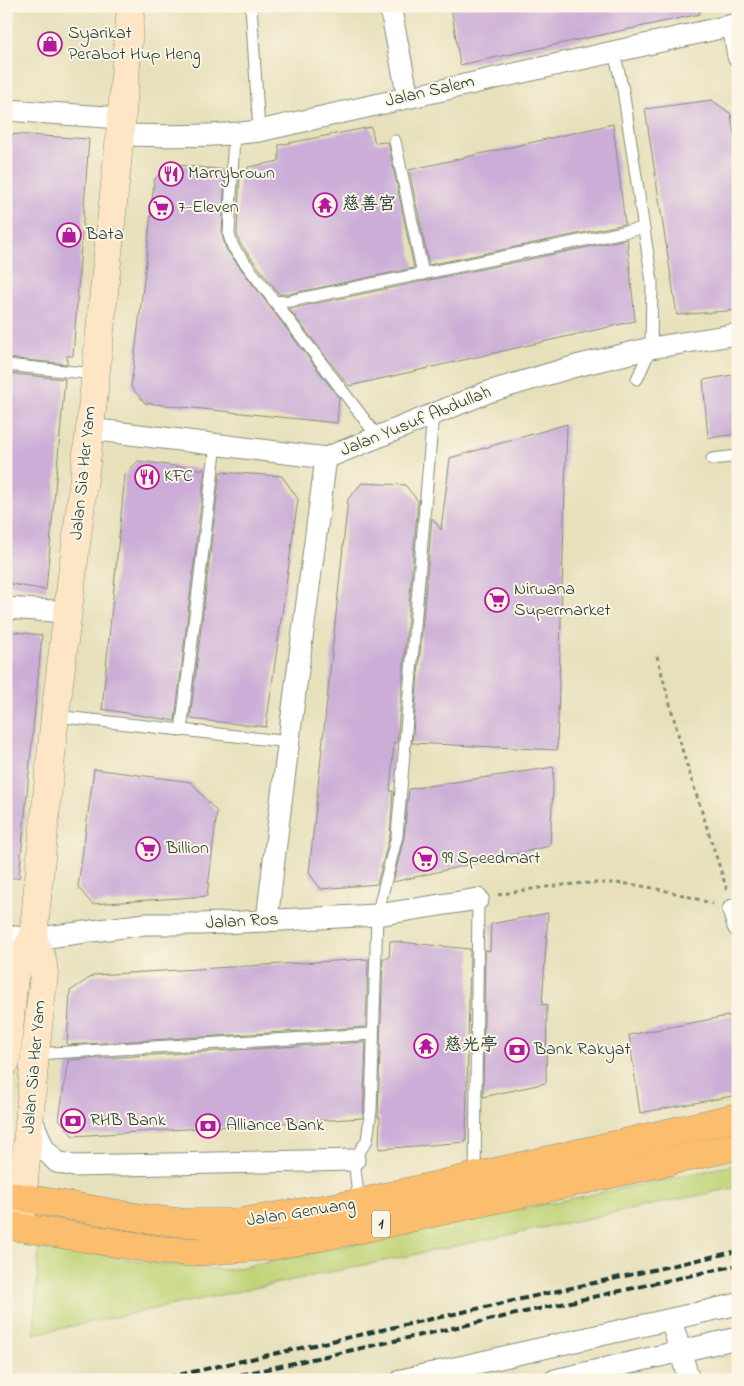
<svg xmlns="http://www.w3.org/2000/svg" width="744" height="1386" viewBox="0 0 744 1386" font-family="'Indie Flower','LXGW WenKai TC',sans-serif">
<rect width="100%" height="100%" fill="#fcf5e5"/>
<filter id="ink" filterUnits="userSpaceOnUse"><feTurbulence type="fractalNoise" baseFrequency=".02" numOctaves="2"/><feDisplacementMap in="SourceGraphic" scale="10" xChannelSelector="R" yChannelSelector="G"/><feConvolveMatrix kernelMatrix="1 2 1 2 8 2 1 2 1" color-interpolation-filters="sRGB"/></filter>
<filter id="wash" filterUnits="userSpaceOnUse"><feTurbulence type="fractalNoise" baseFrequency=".0096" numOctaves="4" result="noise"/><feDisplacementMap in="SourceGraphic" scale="20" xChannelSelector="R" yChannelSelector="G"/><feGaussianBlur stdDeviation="1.12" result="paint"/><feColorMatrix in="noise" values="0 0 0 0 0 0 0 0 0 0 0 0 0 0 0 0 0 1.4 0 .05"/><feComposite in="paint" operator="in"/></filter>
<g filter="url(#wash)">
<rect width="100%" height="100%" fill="#e7e0bb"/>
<polygon fill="#bfd376" stroke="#6f8855" points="738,1164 738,1187 34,1334 39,1243 150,1263 229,1270"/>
<g id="blocks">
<g fill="#cbadd7">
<polygon points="451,6 699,6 700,14 460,65"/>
<polygon points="712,100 731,114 738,160 738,310 677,315 645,109"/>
<polygon points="613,124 625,224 429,265 409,170"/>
<polygon points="371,127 375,143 388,142 414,268 289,294 279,294 240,243 237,234 240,171 248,172 248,167 279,161 279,145"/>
<polygon points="12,134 89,139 73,356 67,356 67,364 6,358 6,215"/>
<polygon points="169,164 225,170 222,235 226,249 339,398 337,423 145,403 131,387 147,254 154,180"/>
<polygon points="627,239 635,321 349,386 289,309"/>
<polygon points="6,373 65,379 46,590 6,583"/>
<polygon points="738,374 738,434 708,438 703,380"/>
<polygon points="567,424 557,750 412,743 432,518 441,530 450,458"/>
<polygon points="138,461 205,470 175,721 102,709 125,475"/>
<polygon points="220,472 282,476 298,499 266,727 190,719"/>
<polygon points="362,483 405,485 418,501 397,742 394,742 390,791 393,791 390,835 377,884 321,889 309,873 348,499"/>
<polygon points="6,631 42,635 19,878 6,878"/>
<polygon points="554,767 550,846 393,882 404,837 409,789"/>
<polygon points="94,769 191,782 217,812 207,896 92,904 78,887"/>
<polygon points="548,913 542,1005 547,1004 546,1083 483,1097 485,950 490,951 491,924"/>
<polygon points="390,941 470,949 466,1142 379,1149 380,1117 378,1117 383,958 389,958"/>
<polygon points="368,959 366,1027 67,1045 70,991 94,975"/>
<polygon points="738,1014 738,1095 640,1113 629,1035"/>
<polygon points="366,1042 363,1118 73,1136 59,1119 68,1060"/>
</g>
</g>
</g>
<g filter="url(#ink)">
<use href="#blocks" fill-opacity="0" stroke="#838e78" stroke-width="1"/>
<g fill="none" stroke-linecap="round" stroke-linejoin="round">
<g stroke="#838e78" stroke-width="13">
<g id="lane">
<polyline points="251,6 259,131"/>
<polyline points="614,52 623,90 652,282 651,348 637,379"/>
<polyline points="234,134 229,235 233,247 275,302 290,301 643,228"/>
<polyline points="395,141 423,274"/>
<polyline points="275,302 377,436"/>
<polyline points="6,365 94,374"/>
<polyline points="712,459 738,456"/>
<polyline points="55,716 290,742"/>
<polyline points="181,731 216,444"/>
<polyline points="35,1054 373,1034"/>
<polyline points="475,1177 478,899"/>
<polyline points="359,1203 354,1160 367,1140 371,1111 377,915 397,836 433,414"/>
</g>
</g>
<g stroke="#838e78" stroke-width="23">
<g id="street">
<polyline points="390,6 408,97"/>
<polyline points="733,25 738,56"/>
<polyline points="6,110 120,118"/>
<path d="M120,135C167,136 212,137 259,131L738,24"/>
<polyline points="90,429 326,458 488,392 576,366 651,348 738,334"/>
<polyline points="6,608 68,612"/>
<polyline points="733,910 738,926"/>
<path d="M267,921C284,766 306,612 326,458"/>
<polyline points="6,936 33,939 145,924 202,924 377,915 478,899"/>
<polyline points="30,1115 44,1149 57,1162 74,1166 354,1160"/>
<polyline points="671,1320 689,1380"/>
<polyline points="402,1380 738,1304"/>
<polyline points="555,1380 738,1338"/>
</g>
</g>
<g stroke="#838e78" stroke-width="29">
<g id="secondary">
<polyline points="6,1062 14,977 20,959 33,939 55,716 90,429 120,135 131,6"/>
<polyline points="20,1227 35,1054 44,974 42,959 33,939"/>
</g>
</g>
<g stroke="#838e78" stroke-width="29">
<g id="highway">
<polyline points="6,1195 148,1219 185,1223 236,1223 359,1203 738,1117"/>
<polyline points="6,1225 158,1250 190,1252 272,1246 360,1229 738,1146"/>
</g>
</g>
<g stroke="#838e78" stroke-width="3" stroke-dasharray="4 4" stroke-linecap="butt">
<polyline points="657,656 684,756 727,890"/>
<path d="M498,895C539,887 593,879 635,885C662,889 688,896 713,904"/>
</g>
<use href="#lane" stroke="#fff" stroke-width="11"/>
<use href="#street" stroke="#fff" stroke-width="21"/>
<use href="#secondary" stroke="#fde5c5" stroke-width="28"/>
<use href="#highway" stroke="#fbbd6e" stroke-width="28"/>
<g stroke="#1f3d34" stroke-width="4" stroke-dasharray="8 4" stroke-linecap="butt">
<polyline points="156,1380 738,1251"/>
<polyline points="217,1380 738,1265"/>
</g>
</g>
</g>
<defs>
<g id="shop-ring" transform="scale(1.25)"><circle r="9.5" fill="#fcf5e5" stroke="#b5179e" stroke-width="1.5"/><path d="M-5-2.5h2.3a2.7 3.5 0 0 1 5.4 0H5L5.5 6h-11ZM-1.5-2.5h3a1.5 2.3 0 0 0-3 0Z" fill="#b5179e"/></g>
<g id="restaurant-ring" transform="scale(1.25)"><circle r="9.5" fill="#fcf5e5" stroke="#b5179e" stroke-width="1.5"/><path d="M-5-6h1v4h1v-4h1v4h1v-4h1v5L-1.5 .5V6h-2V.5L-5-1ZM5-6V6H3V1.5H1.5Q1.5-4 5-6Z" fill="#b5179e"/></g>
<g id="temple-ring" transform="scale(1.25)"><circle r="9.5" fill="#fcf5e5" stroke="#b5179e" stroke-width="1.5"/><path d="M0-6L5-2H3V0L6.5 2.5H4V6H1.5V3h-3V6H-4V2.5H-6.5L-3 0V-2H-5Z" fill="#b5179e"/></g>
<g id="supermarket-ring" transform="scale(1.25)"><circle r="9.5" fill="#fcf5e5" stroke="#b5179e" stroke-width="1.5"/><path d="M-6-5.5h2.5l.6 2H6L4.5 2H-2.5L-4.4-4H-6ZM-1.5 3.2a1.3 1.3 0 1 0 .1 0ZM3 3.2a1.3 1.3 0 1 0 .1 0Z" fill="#b5179e"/></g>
<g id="bank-ring" transform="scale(1.25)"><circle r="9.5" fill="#fcf5e5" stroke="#b5179e" stroke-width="1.5"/><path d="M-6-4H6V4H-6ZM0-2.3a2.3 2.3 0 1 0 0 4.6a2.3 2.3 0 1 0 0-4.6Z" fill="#b5179e"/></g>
</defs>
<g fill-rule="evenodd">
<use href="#shop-ring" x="50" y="44"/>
<use href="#restaurant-ring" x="171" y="174"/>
<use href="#temple-ring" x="325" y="205"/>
<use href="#supermarket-ring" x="161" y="208"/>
<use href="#shop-ring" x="69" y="235"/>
<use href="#restaurant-ring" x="147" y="477"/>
<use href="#supermarket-ring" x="497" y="600"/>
<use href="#supermarket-ring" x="148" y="849"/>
<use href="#supermarket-ring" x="425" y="859"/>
<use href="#temple-ring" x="426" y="1046"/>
<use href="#bank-ring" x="517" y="1050"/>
<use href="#bank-ring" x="73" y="1121"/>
<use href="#bank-ring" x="208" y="1126"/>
</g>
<g text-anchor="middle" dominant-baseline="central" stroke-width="4" stroke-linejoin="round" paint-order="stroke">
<rect fill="#fcf5e5" stroke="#617469" stroke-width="1" x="372" y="1210.5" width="18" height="27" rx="4"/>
<g font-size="16" font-weight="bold" fill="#1f3d34">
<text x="381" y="1224">1</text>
</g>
<g font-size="18" fill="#1f3d34" stroke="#fcf5e5" text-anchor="start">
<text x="68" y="34">Syarikat<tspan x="68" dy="21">Perabot Hup Heng</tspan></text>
<text x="188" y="174">Marrybrown</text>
<text x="342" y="205">慈善宫</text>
<text x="178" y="208">7-Eleven</text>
<text x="86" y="235">Bata</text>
<text x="164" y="477">KFC</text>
<text x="514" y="590">Nirwana<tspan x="514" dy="21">Supermarket</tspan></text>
<text x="166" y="849">Billion</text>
<text x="442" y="859">99 Speedmart</text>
<text x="444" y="1046">慈光亭</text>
<text x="534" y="1050">Bank Rakyat</text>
<text x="90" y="1121">RHB Bank</text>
<text x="226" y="1126">Alliance Bank</text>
</g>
<g font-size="18" fill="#1f3d34" stroke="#fcf5e5">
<text transform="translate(430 92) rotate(-13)">Jalan Salem</text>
<text transform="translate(416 422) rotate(-22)">Jalan Yusuf Abdullah</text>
<text transform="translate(84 473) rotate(-84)">Jalan Sia Her Yam</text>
<text transform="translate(242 922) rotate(-3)">Jalan Ros</text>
<text transform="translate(35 1067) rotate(-85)">Jalan Sia Her Yam</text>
<text transform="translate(301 1213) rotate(-9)">Jalan Genuang</text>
</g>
</g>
<rect width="744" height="1386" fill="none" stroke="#fcf5e5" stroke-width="25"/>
</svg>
